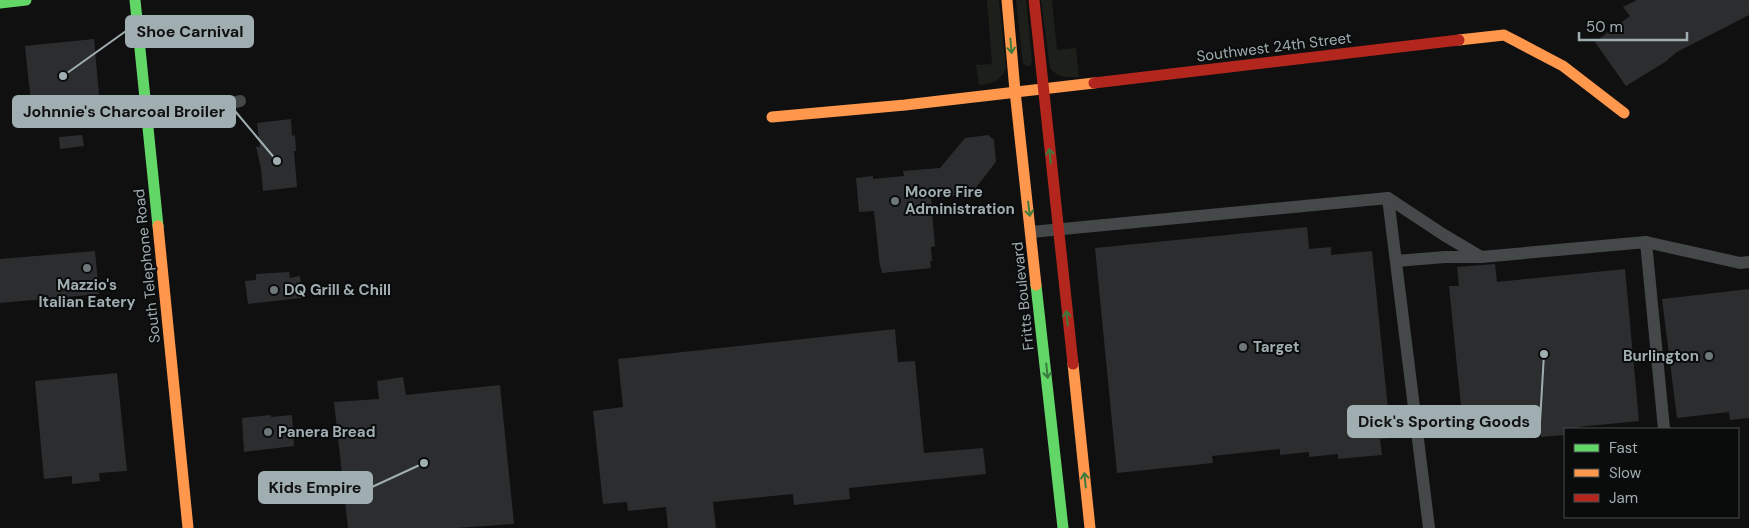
<svg xmlns="http://www.w3.org/2000/svg" width="1749" height="528" viewBox="0 0 1749 528" font-family="'DM Sans',sans-serif">
<rect width="100%" height="100%" fill="#101010"/>
<g fill="#1d201a">
<path d="M987,0H999L1006,68C999,82 994,83 979,85L976,65L992,64Z"/>
<polygon points="1016,0 1026,0 1032,61 1030,66 1026,66 1023,63"/>
<path d="M1041,0H1052L1057,50L1076,48L1079,77C1066,77 1059,79 1050,68Z"/>
</g>
<g fill="#2c2d2e">
<polygon points="1637,0 1749,0 1749,15 1677,52 1665,62 1626,86 1595,42 1630,16 1623,7"/>
<polygon points="94,39 100,105 32,112 25,46"/>
<polygon points="291,119 292,136 295,135 296,151 294,151 297,187 263,191 261,168 256,147 260,147 257,123"/>
<polygon points="82,135 84,146 60,149 59,137"/>
<polygon points="988,135 994,140 996,162 971,194 931,198 935,246 931,247 932,261 930,261 931,268 882,273 881,267 880,267 874,211 859,212 856,178 873,176 873,179 904,176 903,171 940,168 965,138"/>
<polygon points="1307,227 1309,249 1331,247 1331,255 1372,251 1391,438 1380,439 1382,455 1338,459 1338,454 1309,457 1309,452 1280,455 1280,449 1212,456 1213,463 1117,473 1095,248"/>
<polygon points="95,251 99,294 0,303 0,259"/>
<polygon points="1495,264 1497,282 1625,269 1639,421 1578,427 1578,429 1565,429 1565,435 1541,437 1540,430 1464,437 1449,286 1459,286 1457,267"/>
<polygon points="289,272 290,278 300,276 302,298 248,304 245,281 256,280 256,274"/>
<polygon points="1749,289 1749,418 1730,420 1729,412 1677,418 1662,299"/>
<polygon points="895,329 898,362 915,361 924,453 983,448 986,474 849,488 850,499 794,505 793,494 713,502 716,528 668,528 666,507 628,511 627,502 603,504 593,411 623,407 618,359"/>
<polygon points="117,373 127,471 99,473 100,481 72,484 72,476 44,479 35,381"/>
<polygon points="403,377 406,395 500,385 514,524 457,528 348,528 334,402 379,399 377,381"/>
<polygon points="271,415 271,417 292,415 294,446 244,452 242,418"/>
</g>
<g fill="none" stroke-linecap="round" stroke-linejoin="round">
<g stroke="#444849" stroke-width="12">
<polyline points="147,117 201,111 240,101"/>
<polyline points="1388,198 1444,235 1481,257 1646,242 1664,429"/>
<polyline points="1031,232 1388,198 1429,528"/>
<polyline points="1646,242 1740,263 1749,262"/>
<polyline points="1396,261 1445,257 1481,257"/>
</g>
<g stroke="#63d668" stroke-width="11">
<polyline points="135,0 158,226"/>
<polyline points="0,3 26,0"/>
<polyline points="1036,285 1063,528"/>
</g>
<g stroke="#ff974d" stroke-width="11">
<polyline points="1007,0 1015,91 1036,285"/>
<polyline points="1459,40 1504,35 1563,66 1624,113"/>
<polyline points="772,117 905,105 1094,83"/>
<polyline points="158,226 188,528"/>
<polyline points="1073,364 1090,528"/>
</g>
<g stroke="#b3261e" stroke-width="11">
<polyline points="1034,0 1073,364"/>
<polyline points="1094,83 1459,40"/>
</g>
</g>
<defs><path id="oneway-shaft" d="M-6 0H5M1.5-3L5.5 0L1.5 3" fill="none" stroke-width="1.6" stroke-linecap="round" stroke-linejoin="round" transform="scale(1.25)"/></defs>
<g stroke="#3b7b3e">
<use href="#oneway-shaft" transform="translate(1011 46) rotate(85)"/>
<use href="#oneway-shaft" transform="translate(1050 156) rotate(-96)"/>
<use href="#oneway-shaft" transform="translate(1029 209) rotate(83)"/>
<use href="#oneway-shaft" transform="translate(1067 318) rotate(-96)"/>
<use href="#oneway-shaft" transform="translate(1047 371) rotate(84)"/>
<use href="#oneway-shaft" transform="translate(1085 480) rotate(-96)"/>
</g>
<g fill="#6e7779" stroke="#0a0b0b" stroke-width="2">
<circle cx="895" cy="201" r="5"/>
<circle cx="87" cy="268" r="5"/>
<circle cx="274" cy="290" r="5"/>
<circle cx="1243" cy="347" r="5"/>
<circle cx="1709" cy="356" r="5"/>
<circle cx="268" cy="432" r="5"/>
</g>
<g text-anchor="middle" dominant-baseline="central" stroke-width="4" stroke-linejoin="round" paint-order="stroke">
<g font-size="15" fill="#a0aeb2" stroke="#0a0b0b">
<text transform="translate(1274 47) rotate(-7)">Southwest 24th Street</text>
<text transform="translate(147 266) rotate(-96)">South Telephone Road</text>
<text transform="translate(1023 296) rotate(-96)">Fritts Boulevard</text>
</g>
<g font-size="15" font-weight="bold" fill="#a0aeb2" stroke="#0a0b0b" text-anchor="start">
<text x="905" y="192">Moore Fire<tspan x="905" dy="17">Administration</tspan></text>
<text x="87" y="285" text-anchor="middle">Mazzio's<tspan x="87" dy="17">Italian Eatery</tspan></text>
<text x="284" y="290">DQ Grill &amp; Chill</text>
<text x="1253" y="347">Target</text>
<text x="1699" y="356" text-anchor="end">Burlington</text>
<text x="278" y="432">Panera Bread</text>
</g>
</g>
<path fill="none" stroke="#a0aeb2" stroke-width="2" d="M63 76L126 31M277 161L235 111M1544 354L1540 422M424 463L372 487"/>
<g fill="#a0aeb2" stroke="#0a0b0b" stroke-width="2">
<circle cx="63" cy="76" r="5"/>
<circle cx="277" cy="161" r="5"/>
<circle cx="1544" cy="354" r="5"/>
<circle cx="424" cy="463" r="5"/>
</g>
<g fill="#a0aeb2" stroke="#a0aeb2" stroke-width="2">
<rect x="126" y="16" width="127" height="31" rx="5"/>
<rect x="13" y="96" width="222" height="31" rx="5"/>
<rect x="1348" y="406" width="192" height="31" rx="5"/>
<rect x="259" y="472" width="113" height="31" rx="5"/>
</g>
<g font-size="16" text-anchor="middle" font-weight="bold" fill="#111">
<text x="190" y="37">Shoe Carnival</text>
<text x="124" y="117">Johnnie's Charcoal Broiler</text>
<text x="1444" y="427">Dick's Sporting Goods</text>
<text x="315" y="493">Kids Empire</text>
</g>
<rect x="1564" y="428" width="175" height="90" fill="#0a0b0b" stroke="#464c4e"/>
<rect x="1574" y="444" width="25" height="8" fill="#63d668" stroke="#464c4e"/>
<text x="1609" y="453" font-size="15" fill="#a0aeb2">Fast</text>
<rect x="1574" y="469" width="25" height="8" fill="#ff974d" stroke="#464c4e"/>
<text x="1609" y="478" font-size="15" fill="#a0aeb2">Slow</text>
<rect x="1574" y="494" width="25" height="8" fill="#b3261e" stroke="#464c4e"/>
<text x="1609" y="503" font-size="15" fill="#a0aeb2">Jam</text>
<path d="M1579 32v8h108v-8" fill="none" stroke="#a0aeb2" stroke-width="2.5"/>
<text x="1586" y="32" font-size="15" fill="#a0aeb2" stroke="#0a0b0b" stroke-width="4" paint-order="stroke">50 m</text>
</svg>
